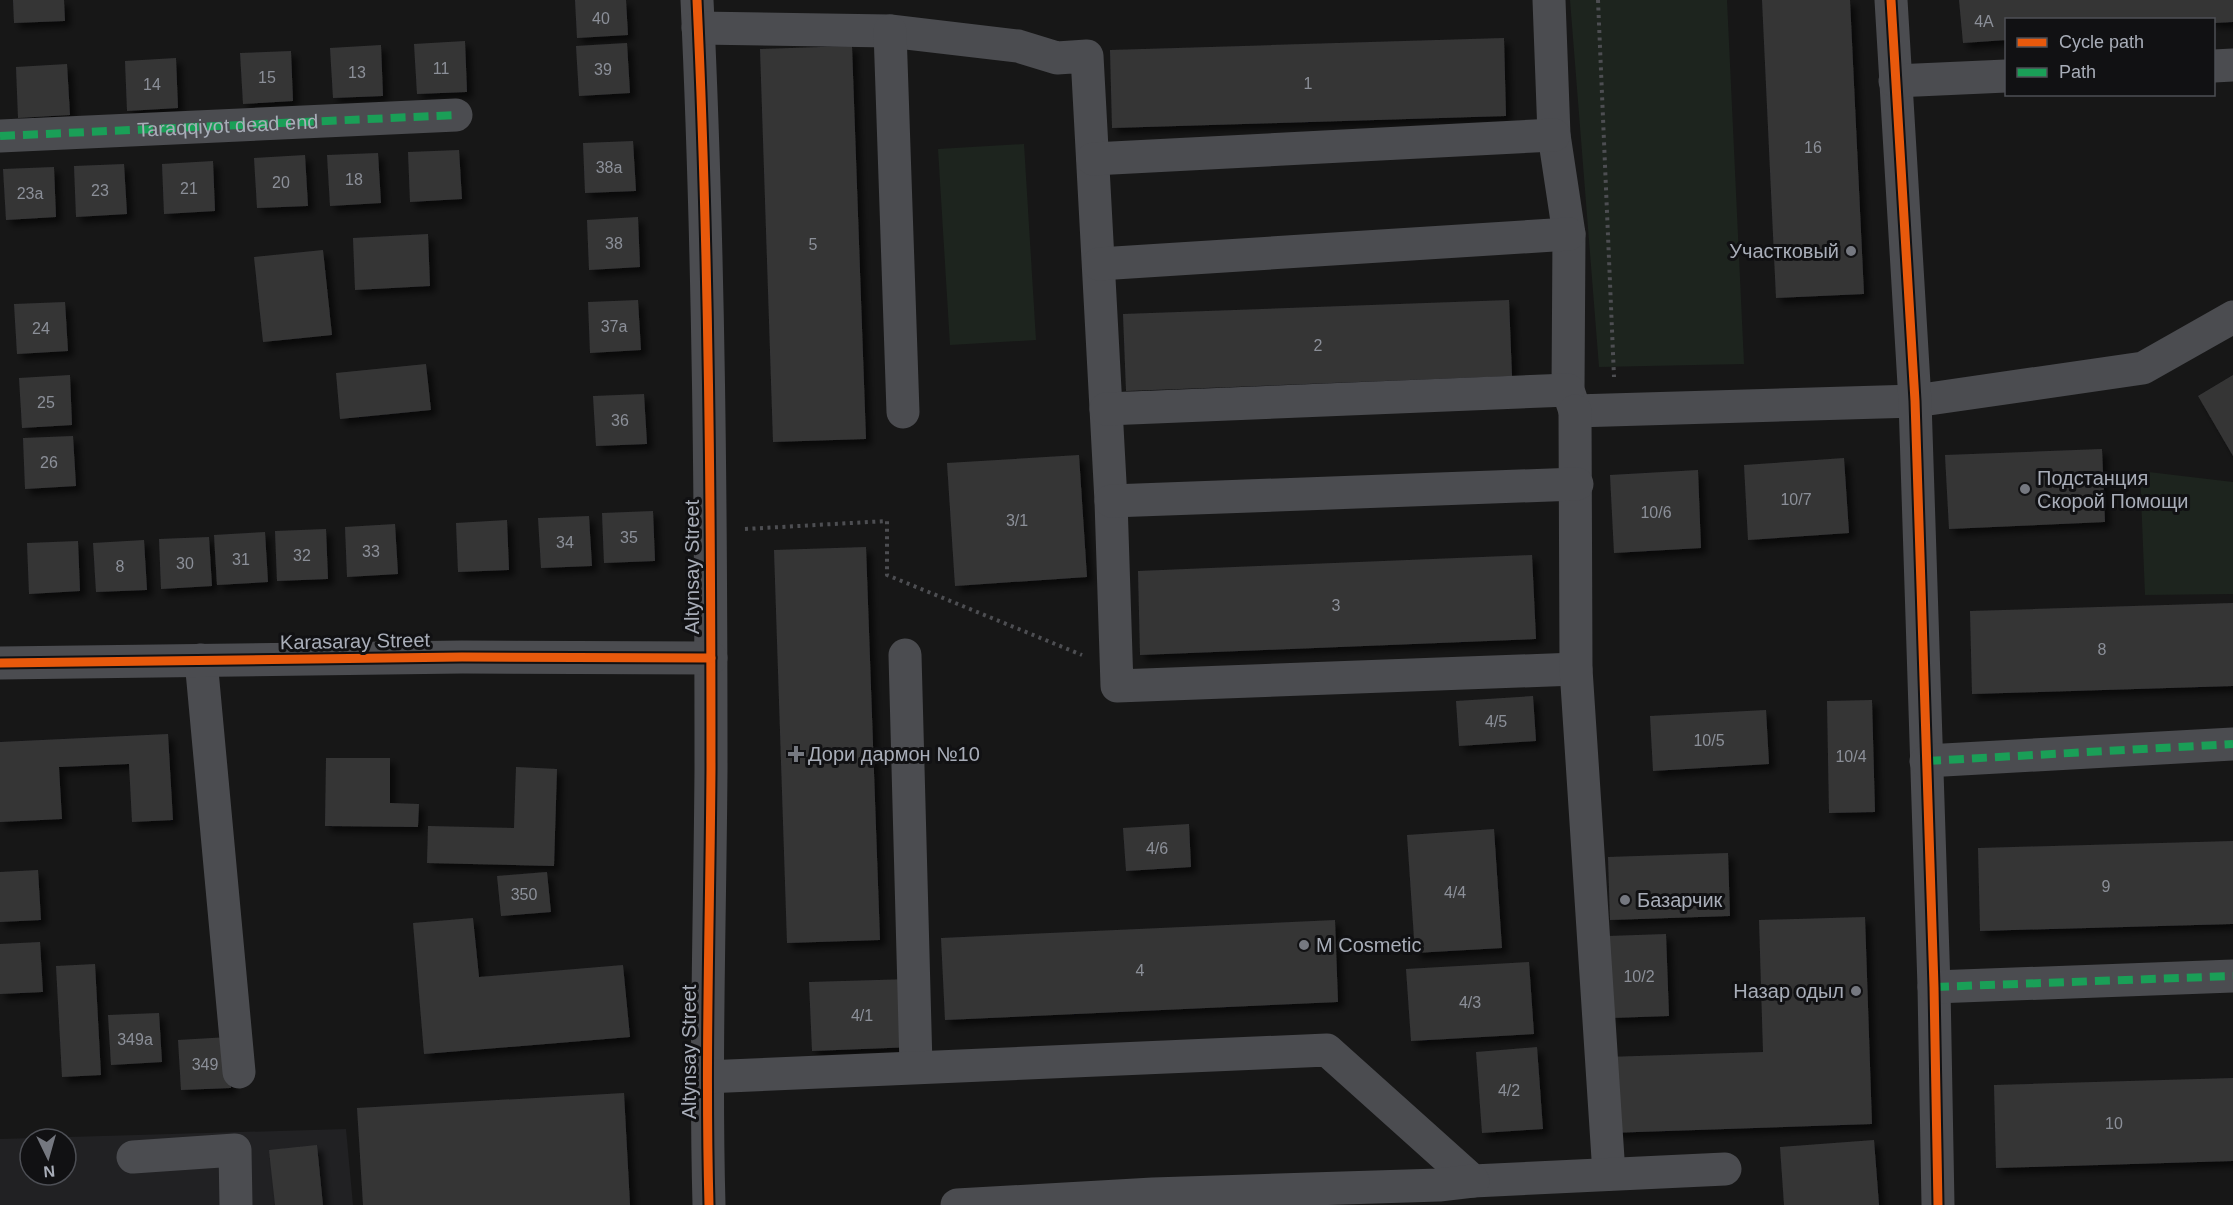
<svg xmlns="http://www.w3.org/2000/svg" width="2233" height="1205" viewBox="0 0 2233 1205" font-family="Helvetica,sans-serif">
<defs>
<filter id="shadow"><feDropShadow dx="5.5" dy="5.5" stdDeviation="3" flood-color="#0009"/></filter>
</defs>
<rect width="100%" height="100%" fill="#171717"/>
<path fill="#212123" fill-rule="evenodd" d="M346,1129L353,1205H0V1139ZM30,1139H66V1175H30Z"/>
<g fill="#1d241e">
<polygon points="1570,0 1727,0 1744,364 1599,367"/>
<polygon points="1024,144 1036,340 950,345 938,149"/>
<polygon points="2140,471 2233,482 2233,594 2145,595"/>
</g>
<g fill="#353536" filter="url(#shadow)">
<polygon points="13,0 64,0 65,21 14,23"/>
<polygon points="575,0 626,0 628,35 577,38"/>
<polygon points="1762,0 1850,0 1864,294 1776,298"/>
<polygon points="1959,0 2233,0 2233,22 2214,23 2214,20 2006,20 2006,40 1963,43"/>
<polygon points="1504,38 1506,116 1112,128 1110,50"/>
<polygon points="465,41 467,92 417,94 414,44"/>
<polygon points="627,43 630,93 579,96 576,46"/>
<polygon points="381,45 383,96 333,98 330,48"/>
<polygon points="852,46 866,439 773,442 760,49"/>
<polygon points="291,51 293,101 243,104 240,53"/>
<polygon points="176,58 178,108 127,111 125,61"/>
<polygon points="67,64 70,115 18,118 16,67"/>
<polygon points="633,141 636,191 585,193 583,143"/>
<polygon points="459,150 462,199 410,202 408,152"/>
<polygon points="378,153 381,203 330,206 327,155"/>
<polygon points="305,155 308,206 257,208 254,158"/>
<polygon points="213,161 215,211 164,214 162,164"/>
<polygon points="124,164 127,214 76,217 74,166"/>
<polygon points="54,167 56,217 6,220 3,169"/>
<polygon points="638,217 640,267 589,270 587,220"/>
<polygon points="428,234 430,286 355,290 353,238"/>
<polygon points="323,250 332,335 263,342 254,257"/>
<polygon points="638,300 641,350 590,353 588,302"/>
<polygon points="1509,300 1512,376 1126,391 1123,314"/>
<polygon points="65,302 68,351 17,354 14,304"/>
<polygon points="426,364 431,410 340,419 336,373"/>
<polygon points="70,375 72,425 22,428 19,378"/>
<polygon points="2233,375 2233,456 2198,396"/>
<polygon points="644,394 647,444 596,446 593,396"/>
<polygon points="73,436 76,486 25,489 23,438"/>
<polygon points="2102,449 2105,522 1949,529 1945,455"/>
<polygon points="1079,455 1087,577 955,586 947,463"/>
<polygon points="1844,458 1849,533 1748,540 1744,465"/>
<polygon points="1698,470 1701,548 1614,553 1610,475"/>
<polygon points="653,511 655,561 604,563 602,513"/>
<polygon points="589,516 592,566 541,568 538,518"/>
<polygon points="507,520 509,570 458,572 456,523"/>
<polygon points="395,524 398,574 347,577 345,527"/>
<polygon points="326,529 328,579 277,581 275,531"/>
<polygon points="265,532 268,582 217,585 214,535"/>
<polygon points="209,537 212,586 161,589 159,539"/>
<polygon points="144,540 147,590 96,592 93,543"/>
<polygon points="78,541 80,591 29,594 27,543"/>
<polygon points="866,547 880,940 787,943 774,550"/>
<polygon points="1532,555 1536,639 1140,655 1138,571"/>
<polygon points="2233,603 2233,686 1972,694 1970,611"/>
<polygon points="1533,696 1536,741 1459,746 1456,701"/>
<polygon points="1872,700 1875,812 1829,813 1827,701"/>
<polygon points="1766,710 1769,764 1653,771 1650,716"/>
<polygon points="168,734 173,820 132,822 129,764 59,767 62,819 0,822 0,742"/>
<polygon points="326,758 390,758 390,803 419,804 418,827 325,826"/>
<polygon points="516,767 557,769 554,866 427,863 428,826 514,828"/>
<polygon points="1189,824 1191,867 1126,871 1123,828"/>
<polygon points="1494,829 1502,948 1415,953 1407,835"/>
<polygon points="2233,841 2233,924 1980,931 1978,848"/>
<polygon points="1728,853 1730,916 1610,920 1608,857"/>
<polygon points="38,870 41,920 0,922 0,872"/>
<polygon points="547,872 551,912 501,916 497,876"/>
<polygon points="1865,917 1872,1124 1609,1133 1606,1057 1763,1052 1759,920"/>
<polygon points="473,918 479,977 623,965 630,1037 424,1054 413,923"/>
<polygon points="1335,920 1338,1002 945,1020 941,938"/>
<polygon points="1666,934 1669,1016 1611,1018 1608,936"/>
<polygon points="40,942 43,992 0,994 0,944"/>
<polygon points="1529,962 1534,1034 1411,1041 1406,969"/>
<polygon points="95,964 101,1075 62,1077 56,966"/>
<polygon points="912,979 914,1047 812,1051 809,982"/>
<polygon points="159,1013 162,1062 111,1065 108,1015"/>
<polygon points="229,1037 231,1088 181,1090 178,1040"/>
<polygon points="1537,1047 1543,1129 1482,1133 1476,1052"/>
<polygon points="2233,1078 2233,1161 1996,1168 1994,1085"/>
<polygon points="624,1093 630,1205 363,1205 357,1108"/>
<polygon points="1874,1140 1879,1205 1784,1205 1780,1147"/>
<polygon points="317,1145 323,1205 275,1205 269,1150"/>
</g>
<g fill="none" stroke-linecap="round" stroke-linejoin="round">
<g stroke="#4d4e52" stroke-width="4" stroke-dasharray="3 4.5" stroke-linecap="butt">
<polyline points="1598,0 1614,377"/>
<polyline points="745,529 887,521 887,575 1082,655"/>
</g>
<g stroke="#4b4c50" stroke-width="33">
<path d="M697,0C709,256 711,513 711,769C710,915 705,1059 709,1205"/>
<polyline points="1549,0 1554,135 1569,234 1568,390 1575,411 1915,401 2143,368 2233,317"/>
<polyline points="1891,0 1915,401 1934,987 1938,1205"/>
<polyline points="698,28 890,31 1018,46 1057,58 1087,56 1111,501 1117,686 1576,669"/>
<polyline points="890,31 903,412"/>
<polyline points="2214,66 2233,65"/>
<polyline points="1895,81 2006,76"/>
<polyline points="0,136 456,115"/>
<polyline points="1093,159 1554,135"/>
<polyline points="1099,264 1569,234"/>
<polyline points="1106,409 1568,390"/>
<polyline points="1575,411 1576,669 1609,1174"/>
<polyline points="1111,501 1577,484"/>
<polyline points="905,655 916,1066"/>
<polyline points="201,660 239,1072"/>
<polyline points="0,663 462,657 711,658"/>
<polyline points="1926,761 2233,744"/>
<polyline points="1934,987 2233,976"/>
<polyline points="705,1077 1327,1050 1473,1181 1725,1169"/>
<polyline points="133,1157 235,1150 236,1205"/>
<polyline points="957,1205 1153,1194 1439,1185 1473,1181"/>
</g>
<g stroke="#1a9f57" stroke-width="8" stroke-dasharray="15 8" stroke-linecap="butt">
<path id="s1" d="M0,136L456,115"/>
<polyline points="1926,761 2233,744"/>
<polyline points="1934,987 2233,976"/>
</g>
<g stroke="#111113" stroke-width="13">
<g id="cycleway">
<path d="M697,0C709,256 711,513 711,769C710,915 705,1059 709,1205"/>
<polyline points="1891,0 1915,401 1934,987 1938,1205"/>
<polyline points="0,663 462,657 711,658"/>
</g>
</g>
<use href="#cycleway" stroke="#e8590c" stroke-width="9"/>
</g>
<g fill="#757880" stroke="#111113" stroke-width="2">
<circle cx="1851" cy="251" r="6"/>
<circle cx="2025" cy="489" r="6"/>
<path d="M793 745h6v6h6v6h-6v6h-6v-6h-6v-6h6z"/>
<circle cx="1625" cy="900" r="6"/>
<circle cx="1304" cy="945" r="6"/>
<circle cx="1856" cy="991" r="6"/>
</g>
<g text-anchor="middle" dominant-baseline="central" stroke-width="6" stroke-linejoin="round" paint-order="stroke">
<g font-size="16" fill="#8b8f98">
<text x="601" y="18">40</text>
<text x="1984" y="21">4A</text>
<text x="441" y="68">11</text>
<text x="603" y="69">39</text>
<text x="357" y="72">13</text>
<text x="267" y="77">15</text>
<text x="1308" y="83">1</text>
<text x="152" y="84">14</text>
<text x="1813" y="147">16</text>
<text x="609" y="167">38a</text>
<text x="354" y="179">18</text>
<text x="281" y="182">20</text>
<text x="189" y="188">21</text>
<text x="100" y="190">23</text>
<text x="30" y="193">23a</text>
<text x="614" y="243">38</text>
<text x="813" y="244">5</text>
<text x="614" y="326">37a</text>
<text x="41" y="328">24</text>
<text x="1318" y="345">2</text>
<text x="46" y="402">25</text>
<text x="620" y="420">36</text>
<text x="49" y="462">26</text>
<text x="1796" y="499">10/7</text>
<text x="1656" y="512">10/6</text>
<text x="1017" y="520">3/1</text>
<text x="629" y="537">35</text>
<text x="565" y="542">34</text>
<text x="371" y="551">33</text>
<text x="302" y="555">32</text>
<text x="241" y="559">31</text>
<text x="185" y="563">30</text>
<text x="120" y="566">8</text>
<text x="1336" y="605">3</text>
<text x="2102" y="649">8</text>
<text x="1496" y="721">4/5</text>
<text x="1709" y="740">10/5</text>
<text x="1851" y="756">10/4</text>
<text x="1157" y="848">4/6</text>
<text x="2106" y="886">9</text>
<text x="1455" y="892">4/4</text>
<text x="524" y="894">350</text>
<text x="1140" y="970">4</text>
<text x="1639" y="976">10/2</text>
<text x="1470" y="1002">4/3</text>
<text x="862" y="1015">4/1</text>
<text x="135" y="1039">349a</text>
<text x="205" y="1064">349</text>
<text x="1509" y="1090">4/2</text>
<text x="2114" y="1123">10</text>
</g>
<g font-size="20" fill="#a8adb8" stroke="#111113">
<text stroke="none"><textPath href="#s1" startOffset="228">Taraqqiyot dead end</textPath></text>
<text transform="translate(692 567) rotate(-90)">Altynsay Street</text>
<text transform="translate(355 641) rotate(-1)">Karasaray Street</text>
<text transform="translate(689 1052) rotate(-90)">Altynsay Street</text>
</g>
<g font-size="20" fill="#a8adb8" stroke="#111113" text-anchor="start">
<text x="1839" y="251" text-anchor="end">Участковый</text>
<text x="2037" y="478">Подстанция<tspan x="2037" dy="23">Скорой Помощи</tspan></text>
<text x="808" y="754">Дори дармон №10</text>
<text x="1637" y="900">Базарчик</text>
<text x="1316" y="945">M Cosmetic</text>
<text x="1844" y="991" text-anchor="end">Назар одыл</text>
</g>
</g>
<rect x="2005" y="18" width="210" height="78" fill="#111113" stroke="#4d4f55" stroke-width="1.5"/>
<rect x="2017" y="38" width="30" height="9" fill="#e8590c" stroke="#4d4f55" stroke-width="1.5"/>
<text x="2059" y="48" font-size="18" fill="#a8adb8">Cycle path</text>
<rect x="2017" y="68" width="30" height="9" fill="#1a9f57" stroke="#4d4f55" stroke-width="1.5"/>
<text x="2059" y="78" font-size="18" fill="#a8adb8">Path</text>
<g transform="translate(48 1157) rotate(175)"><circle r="28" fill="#111113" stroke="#4d4f55" stroke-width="1.5"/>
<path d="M0-4.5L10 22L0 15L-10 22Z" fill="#757880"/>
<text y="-9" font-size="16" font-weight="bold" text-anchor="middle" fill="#a8adb8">N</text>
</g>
</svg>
